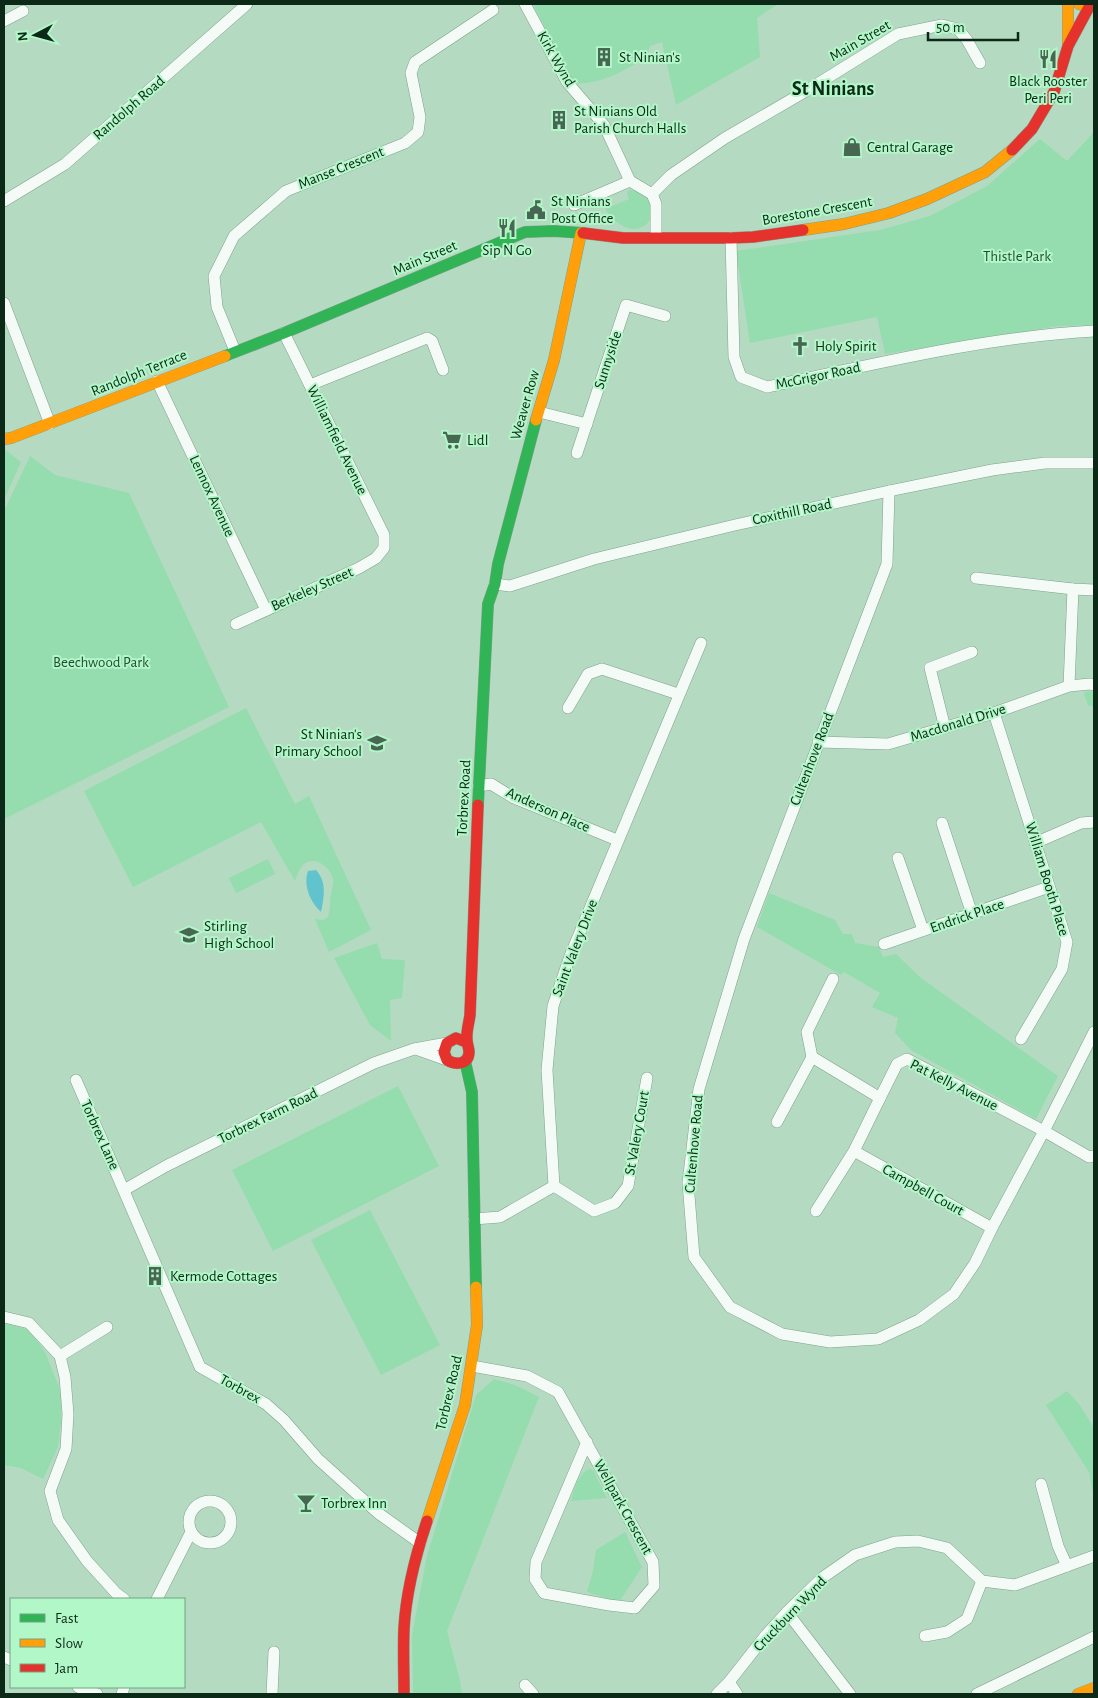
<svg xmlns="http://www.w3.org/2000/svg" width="1098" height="1698" viewBox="0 0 1098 1698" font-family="'Alegreya Sans',sans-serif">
<rect width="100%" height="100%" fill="#b4dbc1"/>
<g fill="#95dcae">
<path d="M533,4H778L757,18L760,57L676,105L662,42L650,46L646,57C626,70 600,85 576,83L569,76Z"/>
<polygon points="1094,132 1094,325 1058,326 885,354 877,317 750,343 736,251 880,230 930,216 987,186 1040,139 1067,161"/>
<path d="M628,190C678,193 643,262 605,209L629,199L627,193Z"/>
<polygon points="4,449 21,462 4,500"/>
<polygon points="30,456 55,475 129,493 229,707 4,819 4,511"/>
<polygon points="1089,691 1094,692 1094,707 1088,705 1084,693"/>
<path d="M246,708L295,804L309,796L371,930L329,952L315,919L323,920L328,917C331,909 329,903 331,894C332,887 335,883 332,876C328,865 314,856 304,864C299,868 297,876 295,881L261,822L133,887L84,791Z"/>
<polygon points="268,859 275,874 236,893 229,878"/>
<polygon points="769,893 835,920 843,934 852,934 855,943 879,947 883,957 896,954 921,978 1058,1076 1036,1119 911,1050 895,1033 898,1018 872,1007 880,993 844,972 841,975 757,927"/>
<polygon points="377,943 382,959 405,960 402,998 390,1000 391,1041 370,1025 334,958"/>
<polygon points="398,1086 439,1166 273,1251 232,1170"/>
<polygon points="370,1210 440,1345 381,1375 311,1240"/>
<polygon points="4,1323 29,1330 45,1352 61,1392 61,1422 58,1447 43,1479 21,1468 4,1465"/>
<polygon points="494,1379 515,1385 539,1397 447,1631 460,1681 462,1694 413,1694 412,1635 427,1556 476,1395"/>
<polygon points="1067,1391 1079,1404 1094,1428 1094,1498 1089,1472 1046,1405"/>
<path d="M589,1469L593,1470L607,1498L571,1501C575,1488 577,1475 589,1469Z"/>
<polygon points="625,1532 642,1567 619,1602 587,1592 593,1571 596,1550"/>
</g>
<path fill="#61c3ce" d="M316,870C327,882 324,897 321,912C310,902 303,885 308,871Z"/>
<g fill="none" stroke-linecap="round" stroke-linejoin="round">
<g stroke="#81a08c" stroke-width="12">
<g id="street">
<polyline points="525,4 567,82 604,125 630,181 652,194 656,204 656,237"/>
<polyline points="4,21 23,11"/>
<polyline points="652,194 671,175 725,138 806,91 898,34 942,25 958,29 967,40 980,63"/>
<polyline points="4,201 65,164 247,4"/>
<polyline points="574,205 630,181"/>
<path d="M731,238L734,357L741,377L767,387C875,364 984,337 1094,331"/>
<polyline points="4,303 50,424"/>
<polyline points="235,351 217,307 214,276 234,236 286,191 405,143 418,132 420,117 411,73 415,62 493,10"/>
<polyline points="157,381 266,610"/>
<polyline points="310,385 427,338 432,341 443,370"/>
<polyline points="539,412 587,424"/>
<polyline points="577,453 626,305 665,316"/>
<polyline points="889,491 887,564 744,939 699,1089 688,1183 694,1257 730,1307 782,1334 830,1342 878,1339 919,1320 954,1294 975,1263 992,1228 1044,1131 1094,1032"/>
<polyline points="976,578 1073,589 1094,590"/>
<polyline points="495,584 510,586 594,559 735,525 889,491 992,470 1045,463 1094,463"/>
<polyline points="236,624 359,568 376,558 384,548 384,535 284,333"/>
<polyline points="1069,686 1073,589"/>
<polyline points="568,708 588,674 602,669 678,694"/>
<polyline points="994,713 1067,942 1062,969 1021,1039"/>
<polyline points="945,728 930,668 972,652"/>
<polyline points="818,742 888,744 994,713 1069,686 1090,684 1094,685"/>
<polyline points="479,786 491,784 514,798 617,840"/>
<polyline points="942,823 972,914"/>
<polyline points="1035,843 1081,823 1094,822"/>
<polyline points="898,858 923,930"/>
<polyline points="884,944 1049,887"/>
<polyline points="416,1049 447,1060"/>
<polyline points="812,1057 880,1098 854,1151 816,1211"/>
<polyline points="76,1080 200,1367 266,1404 284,1420 318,1459 378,1513 420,1543"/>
<polyline points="880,1098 897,1064 907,1059 1044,1131 1089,1157 1094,1156"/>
<polyline points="777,1122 812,1057 807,1032 833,979"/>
<polyline points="854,1151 992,1228"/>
<polyline points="554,1186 594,1211 615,1203 628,1186 647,1078"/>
<polyline points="124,1190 166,1166 374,1063 414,1049 447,1043"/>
<polyline points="474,1219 500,1217 554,1186 547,1070 553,1006 570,956 701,643"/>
<polyline points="4,1317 29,1323 60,1356 65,1377 68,1414 66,1449 50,1491 58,1520 87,1561 116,1593 124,1599"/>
<polyline points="60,1356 107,1327"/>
<polyline points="472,1366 527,1376 558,1392 653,1562 654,1586 635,1608 609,1605 544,1593 535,1579 536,1562 587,1442"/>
<polyline points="1041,1484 1058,1546 1067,1566"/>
<circle cx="210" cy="1522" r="21"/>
<polyline points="157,1599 191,1532"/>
<polyline points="787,1612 850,1694"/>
<polyline points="925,1636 947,1632 967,1619 982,1581"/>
<polyline points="4,1657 11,1660"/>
<polyline points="729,1682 737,1694"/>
<polyline points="525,1685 533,1694"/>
<polyline points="78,1687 97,1694"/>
<polyline points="122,1694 124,1687"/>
<polyline points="272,1694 274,1652"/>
<polyline points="717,1694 729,1682 766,1635 787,1612 822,1578 855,1555 895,1542 918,1541 947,1548 982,1581 1015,1585 1094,1556"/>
<polyline points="977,1694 1094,1637"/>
</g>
</g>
<g stroke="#81a08c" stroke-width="12">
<g id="fast">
<polyline points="225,356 284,333 525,232 554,231 583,233"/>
<polyline points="478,805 488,604 495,584 498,564 536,420"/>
<polyline points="465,1061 472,1092 476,1287"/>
</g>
</g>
<g stroke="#81a08c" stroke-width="12">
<g id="slow">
<polyline points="1068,4 1068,44"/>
<polyline points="1079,4 1089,7 1094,4"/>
<polyline points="803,230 844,224 889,213 927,199 985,172 1012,150"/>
<polyline points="536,420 554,360 581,233"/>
<polyline points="4,439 11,438 225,356"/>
<polyline points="427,1521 465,1405 477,1325 476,1287"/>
<polyline points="1078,1694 1094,1688"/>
</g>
</g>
<g stroke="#81a08c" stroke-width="12">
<g id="jam">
<polyline points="1012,150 1032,129 1054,92 1068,46 1089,7"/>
<polyline points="583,233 623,238 731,238 753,237 803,230"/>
<path d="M466,1042L456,1038L447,1043L444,1052L447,1060C455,1065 469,1065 469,1052C469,1048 467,1044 467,1040C466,1032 469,1023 470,1015L478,805"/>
<path d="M404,1694C404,1672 403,1650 404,1628C406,1593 416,1554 427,1521"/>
</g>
</g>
<use href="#street" stroke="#f4faf6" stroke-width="11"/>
<use href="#fast" stroke="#30b455" stroke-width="11"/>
<use href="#slow" stroke="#ff9f0a" stroke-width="11"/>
<use href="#jam" stroke="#e5322d" stroke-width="11"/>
</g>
<defs>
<g id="building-bare" transform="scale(1.5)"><path d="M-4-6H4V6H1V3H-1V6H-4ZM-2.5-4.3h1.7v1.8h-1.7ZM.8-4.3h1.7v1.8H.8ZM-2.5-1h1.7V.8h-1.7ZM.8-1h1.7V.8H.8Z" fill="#476752" stroke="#b2f7c8" stroke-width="2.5" paint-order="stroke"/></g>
<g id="restaurant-bare" transform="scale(1.5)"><path d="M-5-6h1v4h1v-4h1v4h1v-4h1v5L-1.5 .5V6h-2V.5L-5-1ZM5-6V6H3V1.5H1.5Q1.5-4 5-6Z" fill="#476752" stroke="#b2f7c8" stroke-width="2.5" paint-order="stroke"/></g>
<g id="shop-bare" transform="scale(1.5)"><path d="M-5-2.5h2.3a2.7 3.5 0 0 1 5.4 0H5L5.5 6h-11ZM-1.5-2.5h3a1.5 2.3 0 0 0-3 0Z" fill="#476752" stroke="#b2f7c8" stroke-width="2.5" paint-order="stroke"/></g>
<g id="civic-bare" transform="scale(1.5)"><path d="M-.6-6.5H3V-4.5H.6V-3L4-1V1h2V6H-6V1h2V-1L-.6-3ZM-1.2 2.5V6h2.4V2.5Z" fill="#476752" stroke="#b2f7c8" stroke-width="2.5" paint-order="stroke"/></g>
<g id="church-bare" transform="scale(1.5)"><path d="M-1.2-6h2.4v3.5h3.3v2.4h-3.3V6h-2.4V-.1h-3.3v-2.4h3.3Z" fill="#476752" stroke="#b2f7c8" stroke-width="2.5" paint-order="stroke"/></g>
<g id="supermarket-bare" transform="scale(1.5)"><path d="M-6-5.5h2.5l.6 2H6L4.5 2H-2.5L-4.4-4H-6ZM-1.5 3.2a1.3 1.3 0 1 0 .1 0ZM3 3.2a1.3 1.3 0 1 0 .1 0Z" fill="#476752" stroke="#b2f7c8" stroke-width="2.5" paint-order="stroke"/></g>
<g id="school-bare" transform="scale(1.5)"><path d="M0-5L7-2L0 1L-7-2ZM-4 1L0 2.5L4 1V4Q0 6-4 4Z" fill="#476752" stroke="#b2f7c8" stroke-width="2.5" paint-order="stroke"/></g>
<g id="bar-bare" transform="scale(1.5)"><path d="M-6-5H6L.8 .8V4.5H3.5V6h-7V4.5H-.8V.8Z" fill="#476752" stroke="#b2f7c8" stroke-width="2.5" paint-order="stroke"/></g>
</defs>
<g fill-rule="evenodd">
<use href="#building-bare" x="604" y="57"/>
<use href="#restaurant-bare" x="1048" y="59"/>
<use href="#building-bare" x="559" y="120"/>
<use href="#shop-bare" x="852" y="147"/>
<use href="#civic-bare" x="536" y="210"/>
<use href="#restaurant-bare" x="507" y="228"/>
<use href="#church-bare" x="800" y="346"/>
<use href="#supermarket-bare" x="452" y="440"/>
<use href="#school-bare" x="377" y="743"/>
<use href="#school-bare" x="189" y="935"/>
<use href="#building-bare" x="155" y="1276"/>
<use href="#bar-bare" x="306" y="1503"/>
</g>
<g text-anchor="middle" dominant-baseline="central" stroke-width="4" stroke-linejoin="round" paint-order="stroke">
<g font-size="15" fill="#0c2817" stroke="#b2f7c8">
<text transform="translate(860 41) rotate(-30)">Main Street</text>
<text transform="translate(556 59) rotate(60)">Kirk Wynd</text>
<text transform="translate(129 108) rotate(-41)">Randolph Road</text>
<text transform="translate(341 168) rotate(-22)">Manse Crescent</text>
<text transform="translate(817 211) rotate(-10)">Borestone Crescent</text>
<text transform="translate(425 258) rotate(-23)">Main Street</text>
<text transform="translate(608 360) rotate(-72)">Sunnyside</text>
<text transform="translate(139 373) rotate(-22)">Randolph Terrace</text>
<text transform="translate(818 376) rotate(-12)">McGrigor Road</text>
<text transform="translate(525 405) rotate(-74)">Weaver Row</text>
<text transform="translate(337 440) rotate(64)">Williamfield Avenue</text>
<text transform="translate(212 496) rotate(65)">Lennox Avenue</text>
<text transform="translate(792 512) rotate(-12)">Coxithill Road</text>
<text transform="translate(312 589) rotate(-24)">Berkeley Street</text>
<text transform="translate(958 723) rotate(-17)">Macdonald Drive</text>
<text transform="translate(812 759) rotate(-69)">Cultenhove Road</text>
<text transform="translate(464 798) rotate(-87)">Torbrex Road</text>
<text transform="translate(548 810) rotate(24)">Anderson Place</text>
<text transform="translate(1047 879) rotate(73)">William Booth Place</text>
<text transform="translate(967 916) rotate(-19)">Endrick Place</text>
<text transform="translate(575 948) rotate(-69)">Saint Valery Drive</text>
<text transform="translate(954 1085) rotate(27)">Pat Kelly Avenue</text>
<text transform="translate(268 1116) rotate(-26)">Torbrex Farm Road</text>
<text transform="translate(637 1133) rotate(-80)">St Valery Court</text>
<text transform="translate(100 1135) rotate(66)">Torbrex Lane</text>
<text transform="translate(694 1144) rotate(-85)">Cultenhove Road</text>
<text transform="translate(923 1190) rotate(29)">Campbell Court</text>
<text transform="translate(240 1389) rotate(29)">Torbrex</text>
<text transform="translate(449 1393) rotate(-77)">Torbrex Road</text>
<text transform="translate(623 1507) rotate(61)">Wellpark Crescent</text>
<text transform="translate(790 1614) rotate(-46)">Cruckburn Wynd</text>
</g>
<g font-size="15" fill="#0c2817" stroke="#b2f7c8" text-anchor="start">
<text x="619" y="57">St Ninian's</text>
<text x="1048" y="81" text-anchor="middle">Black Rooster<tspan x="1048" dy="17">Peri Peri</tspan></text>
<text x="574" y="111">St Ninians Old<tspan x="574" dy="17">Parish Church Halls</tspan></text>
<text x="867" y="147">Central Garage</text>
<text x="551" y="201">St Ninians<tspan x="551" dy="17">Post Office</tspan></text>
<text x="507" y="250" text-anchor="middle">Sip N Go</text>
<text x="815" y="346">Holy Spirit</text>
<text x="467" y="440">Lidl</text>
<text x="362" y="734" text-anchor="end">St Ninian's<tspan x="362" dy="17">Primary School</tspan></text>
<text x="204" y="926">Stirling<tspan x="204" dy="17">High School</tspan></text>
<text x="170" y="1276">Kermode Cottages</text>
<text x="321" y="1503">Torbrex Inn</text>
</g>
<g font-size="15" fill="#224e33" stroke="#b2f7c8">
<text x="1017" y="256">Thistle Park</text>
<text x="101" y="662">Beechwood Park</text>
</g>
<g font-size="20" font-weight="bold" fill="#0c2817" stroke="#b2f7c8">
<text x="833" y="89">St Ninians</text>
</g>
</g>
<rect width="1098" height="1698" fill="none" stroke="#0c2817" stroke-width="10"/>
<rect x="10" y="1598" width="175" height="90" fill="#b2f7c8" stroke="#70a481"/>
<rect x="20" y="1614" width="25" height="8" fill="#30b455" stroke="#70a481"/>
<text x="55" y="1623" font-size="15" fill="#0c2817">Fast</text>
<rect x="20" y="1639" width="25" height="8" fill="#ff9f0a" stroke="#70a481"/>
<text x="55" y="1648" font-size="15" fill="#0c2817">Slow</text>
<rect x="20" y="1664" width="25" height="8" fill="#e5322d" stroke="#70a481"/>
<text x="55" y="1673" font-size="15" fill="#0c2817">Jam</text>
<g transform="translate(35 35) rotate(264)" stroke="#b2f7c8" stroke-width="4" paint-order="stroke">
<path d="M0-4L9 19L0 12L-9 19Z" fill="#0c2817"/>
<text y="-8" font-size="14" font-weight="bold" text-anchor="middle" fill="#0c2817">N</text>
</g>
<path d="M928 32v8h90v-8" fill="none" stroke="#0c2817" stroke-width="2.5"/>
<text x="936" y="32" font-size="15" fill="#0c2817" stroke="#b2f7c8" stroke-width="4" paint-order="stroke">50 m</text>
</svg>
